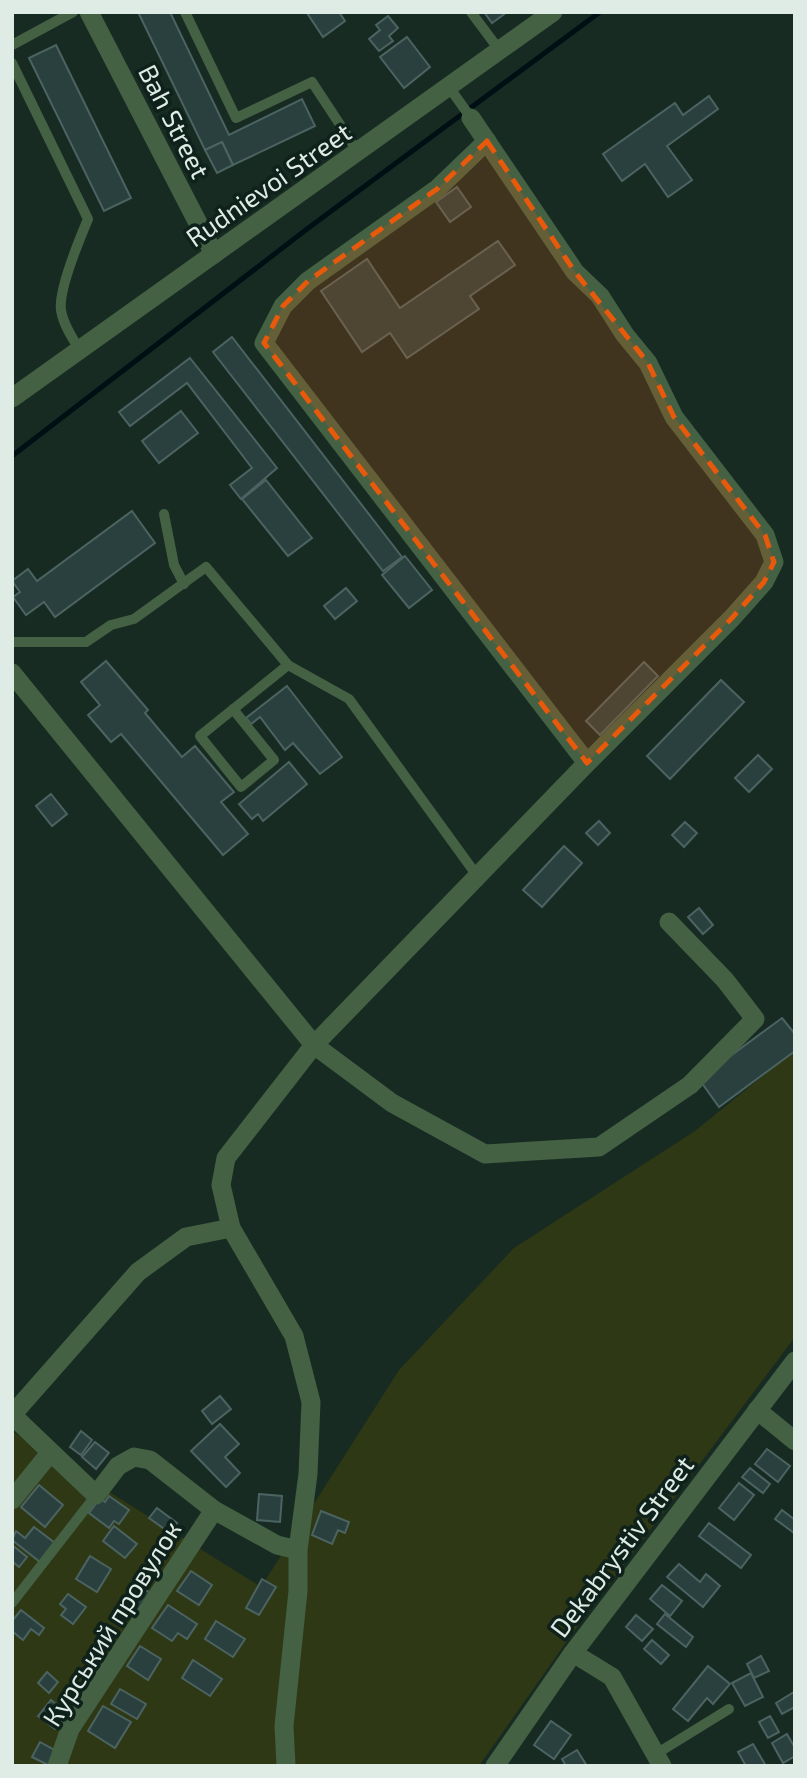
<svg xmlns="http://www.w3.org/2000/svg" width="807" height="1778" viewBox="0 0 807 1778" font-family="'Exo 2',sans-serif">
<rect width="100%" height="100%" fill="#172b23"/>
<polygon fill="#2f3815" points="795,1050 795,1337 572,1634 479,1766 12,1766 12,1431 261,1587 399,1370 514,1248 695,1131"/>
<g fill="none" stroke-linecap="round" stroke-linejoin="round">
<polyline stroke="#000f13" stroke-width="5" points="12,456 307,229 600,12"/>
</g>
<g fill="#29403e" stroke="#4b6361" stroke-width="2">
<polygon points="138,12 170,12 229,135 302,99 315,126 233,165 222,142 205,150"/>
<polygon points="339,12 345,21 323,37 307,13"/>
<polygon points="484,12 507,12 492,23"/>
<polygon points="388,16 398,28 389,36 393,41 379,51 369,39 380,30 376,25"/>
<polygon points="407,37 430,67 404,88 380,57"/>
<polygon points="56,45 131,198 104,211 29,58"/>
<polygon points="709,96 718,109 667,146 692,180 668,197 645,164 622,181 603,154 675,103 683,115"/>
<polygon points="222,142 233,165 217,173 205,150"/>
<polygon points="457,187 471,207 450,222 436,202"/>
<polygon points="498,241 515,265 470,296 479,309 407,358 390,333 362,352 321,291 367,259 400,308"/>
<polygon points="232,337 402,557 383,571 213,352"/>
<polygon points="190,358 277,468 241,499 230,485 252,468 187,383 130,426 119,412"/>
<polygon points="181,411 198,433 159,463 142,441"/>
<polygon points="266,480 312,538 288,556 242,499"/>
<polygon points="132,511 155,543 55,617 44,602 26,615 13,597 20,592 12,581 28,569 37,581"/>
<polygon points="405,556 432,590 409,608 382,575"/>
<polygon points="346,588 357,601 335,619 324,606"/>
<polygon points="106,661 148,710 145,713 182,757 195,746 234,792 221,802 248,834 223,855 121,734 111,742 88,715 100,705 81,682"/>
<polygon points="644,662 658,676 600,735 586,721"/>
<polygon points="721,680 744,702 670,779 647,756"/>
<polygon points="287,686 342,757 320,774 293,743 285,750 260,717 251,724 246,718"/>
<polygon points="758,755 772,769 749,792 735,778"/>
<polygon points="289,762 307,784 263,821 258,814 252,819 239,804"/>
<polygon points="51,794 67,814 52,826 36,806"/>
<polygon points="599,821 610,833 598,845 586,833"/>
<polygon points="685,822 697,833 684,847 672,835"/>
<polygon points="564,846 582,863 542,907 523,890"/>
<polygon points="699,908 713,925 703,934 688,917"/>
<polygon points="782,1018 795,1034 795,1051 719,1107 699,1079"/>
<polygon points="220,1396 231,1409 212,1424 202,1411"/>
<polygon points="220,1424 239,1444 225,1457 240,1473 226,1487 191,1451"/>
<polygon points="81,1431 92,1440 81,1455 70,1447"/>
<polygon points="95,1442 109,1453 96,1469 82,1457"/>
<polygon points="767,1449 790,1466 778,1482 755,1464"/>
<polygon points="750,1468 770,1484 763,1493 742,1477"/>
<polygon points="739,1483 754,1495 734,1520 719,1508"/>
<polygon points="39,1485 63,1505 45,1527 21,1507"/>
<polygon points="259,1494 282,1496 280,1522 257,1520"/>
<polygon points="109,1496 129,1510 119,1524 114,1521 109,1528 89,1513 100,1498 105,1502"/>
<polygon points="157,1508 177,1523 170,1533 149,1518"/>
<polygon points="782,1510 795,1520 794,1533 775,1519"/>
<polygon points="321,1511 349,1522 345,1533 338,1530 332,1544 312,1535"/>
<polygon points="709,1523 751,1555 741,1568 699,1536"/>
<polygon points="114,1526 137,1544 125,1558 103,1541"/>
<polygon points="34,1527 55,1543 40,1562 12,1540 16,1531 25,1538"/>
<polygon points="12,1545 27,1557 19,1567 12,1561"/>
<polygon points="90,1556 111,1569 97,1592 76,1579"/>
<polygon points="679,1564 700,1582 706,1574 720,1586 703,1607 667,1577"/>
<polygon points="191,1571 212,1585 199,1605 177,1591"/>
<polygon points="262,1579 276,1587 259,1615 246,1608"/>
<polygon points="662,1585 682,1601 670,1616 650,1599"/>
<polygon points="143,1588 153,1595 137,1620 127,1613"/>
<polygon points="68,1594 86,1607 73,1624 61,1615 66,1609 60,1604"/>
<polygon points="168,1605 197,1624 187,1639 178,1633 172,1641 152,1628"/>
<polygon points="21,1610 44,1628 39,1635 31,1629 23,1640 12,1631 12,1621"/>
<polygon points="665,1614 693,1637 686,1647 657,1624"/>
<polygon points="636,1615 653,1629 642,1641 626,1627"/>
<polygon points="216,1621 245,1639 233,1657 205,1639"/>
<polygon points="652,1640 669,1655 661,1664 644,1649"/>
<polygon points="140,1646 161,1659 148,1680 127,1666"/>
<polygon points="761,1656 769,1671 754,1678 747,1664"/>
<polygon points="193,1660 222,1679 210,1696 182,1678"/>
<polygon points="708,1666 730,1684 713,1704 707,1698 688,1721 673,1709"/>
<polygon points="47,1672 58,1682 49,1693 38,1683"/>
<polygon points="751,1673 763,1697 745,1706 732,1683"/>
<polygon points="120,1689 146,1704 137,1719 111,1704"/>
<polygon points="794,1692 795,1707 782,1714 776,1703"/>
<polygon points="51,1700 68,1714 55,1729 38,1716"/>
<polygon points="103,1706 131,1722 115,1748 88,1731"/>
<polygon points="770,1716 779,1732 768,1738 759,1722"/>
<polygon points="551,1721 571,1735 554,1759 534,1745"/>
<polygon points="787,1734 795,1748 795,1756 783,1763 772,1743"/>
<polygon points="40,1742 58,1752 50,1766 32,1757"/>
<polygon points="753,1744 766,1766 746,1766 738,1752"/>
<polygon points="577,1750 587,1766 566,1766 562,1759"/>
</g>
<g fill="none" stroke-linecap="round" stroke-linejoin="round">
<g stroke="#446143" stroke-width="10">
<polyline points="185,12 236,118 312,82 358,152"/>
<polyline points="471,12 500,51"/>
<polyline points="12,45 73,12"/>
<path d="M12,63L88,219C80,238 58,290 61,310C63,324 72,338 80,350"/>
<polyline points="449,87 471,118"/>
<polyline points="164,514 174,565 184,584"/>
<polyline points="12,642 86,642 111,625 134,619 206,567 288,665 349,699 478,877"/>
<polyline points="233,709 274,760 241,787 200,736 288,665"/>
<polyline points="12,1603 96,1495"/>
<polyline points="656,1754 729,1709"/>
</g>
<g stroke="#446143" stroke-width="19">
<polyline points="89,12 214,254"/>
<polyline points="487,141 437,189 308,281 283,306 264,343 587,763"/>
<polyline points="12,398 553,12"/>
<polyline points="12,673 314,1045 392,1103 485,1154 599,1147 690,1085 755,1019 725,980 669,922"/>
<polyline points="231,1228 221,1185 226,1158 314,1045 587,763 732,618 764,582 774,562 765,535 674,417 648,363 625,335 600,296 575,272 471,118"/>
<polyline points="757,1410 795,1441"/>
<polyline points="12,1500 50,1453"/>
<polyline points="573,1653 612,1677 662,1766"/>
<polyline points="57,1766 70,1729 214,1510"/>
<polyline points="286,1766 284,1726 298,1591 298,1550 308,1474 311,1402 294,1336 231,1228 186,1237 138,1272 12,1415 96,1495 118,1466 134,1457 150,1460 214,1510 277,1545 298,1550"/>
<polyline points="495,1766 573,1653 795,1361"/>
</g>
</g>
<path fill="#e8590c" fill-opacity="0.2" stroke="#e8590c" stroke-width="5" stroke-dasharray="14 9" stroke-linejoin="round" d="M487,141L575,272L648,363L674,417L765,535L774,562L764,582L732,618L587,763L264,343L283,306L308,281L437,189Z"/>
<g text-anchor="middle" dominant-baseline="central" stroke-width="7" stroke-linejoin="round" paint-order="stroke">
<g font-size="26" fill="#dfebe5" stroke="#0e211a">
<text transform="translate(175 121) rotate(63)">Bah Street</text>
<text transform="translate(268 184) rotate(-35)">Rudnievoi Street</text>
<text transform="translate(621 1546) rotate(-53)">Dekabrystiv Street</text>
<text transform="translate(111 1623) rotate(-58)">Курський провулок</text>
</g>
</g>
<rect width="807" height="1778" fill="none" stroke="#dfebe5" stroke-width="28"/>
</svg>
